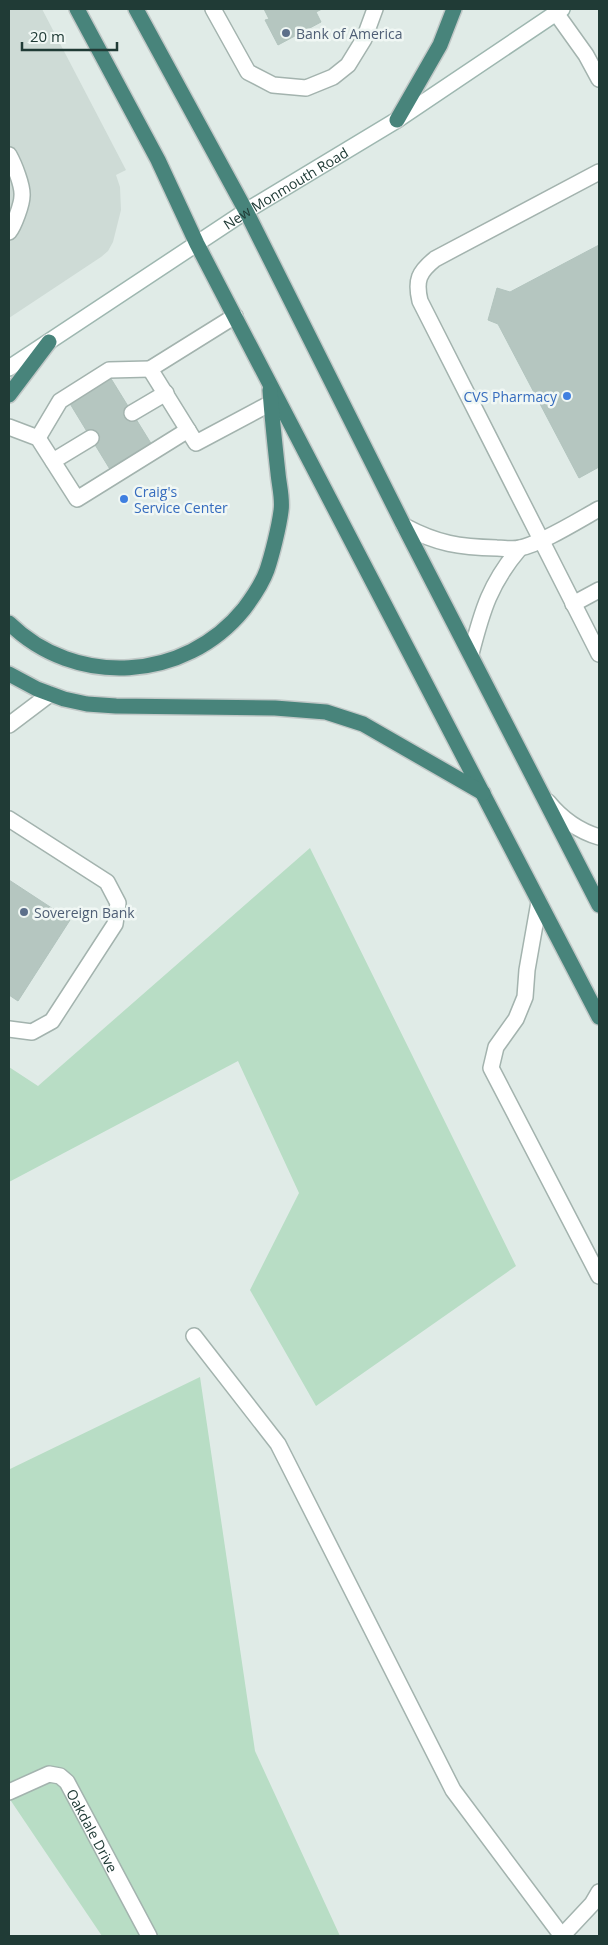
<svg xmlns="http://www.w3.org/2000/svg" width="608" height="1945" viewBox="0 0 608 1945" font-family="'Open Sans',sans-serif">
<rect width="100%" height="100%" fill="#e0ebe7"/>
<polygon fill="#cedbd6" points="9,9 42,9 126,170 116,175 120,187 121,210 113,242 108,251 101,257 9,318"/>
<g fill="#b8ddc5">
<polygon points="310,848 516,1266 316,1406 250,1290 299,1193 238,1061 9,1182 9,1067 38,1086"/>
<polygon points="200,1377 255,1751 340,1936 102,1936 9,1798 9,1467 10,1469"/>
</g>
<g fill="#b5c6c0" stroke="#b2c4be">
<polygon points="264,9 322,9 316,12 321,22 278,45 265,20 269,19"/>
<polygon points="599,245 599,467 579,478 498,324 488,320 497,288 510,292"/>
<polygon points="110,377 152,445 111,471 69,402"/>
<polygon points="9,880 70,920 18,1001 9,995"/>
</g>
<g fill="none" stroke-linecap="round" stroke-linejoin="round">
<g stroke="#a3b3ae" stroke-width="18">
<g id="service">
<polyline points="213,9 248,72 273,85 306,88 333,77 348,65 364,39 375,9"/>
<polyline points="556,13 586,55 599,79"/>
<path d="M9,155C14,164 23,186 22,196C22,204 14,226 9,232"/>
<path d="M599,172L435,259C419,272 415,280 420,301L599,654"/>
<polyline points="235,316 150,369 196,443 271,403"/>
<polyline points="132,413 166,393"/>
<polyline points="9,427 38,438 77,499 188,430"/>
<polyline points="38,438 60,401 109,370 150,369"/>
<polyline points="53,461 91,438"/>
<path d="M404,526C438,544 459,547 497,548C504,548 513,550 520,548C541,544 579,520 599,509"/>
<polyline points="573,604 599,590"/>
<path d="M471,654C482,611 490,583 520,548"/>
<polyline points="9,725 50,694"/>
<path d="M548,802C561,818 579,831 599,837"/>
<polyline points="9,819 107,882 118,903 115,924 52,1021 32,1032 9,1029"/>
<polyline points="539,902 527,970 525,997 516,1019 496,1047 491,1068 599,1276"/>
<polyline points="194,1336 278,1444 453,1790 562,1936"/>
<polyline points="562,1936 592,1904 599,1892"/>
</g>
</g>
<g stroke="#a3b3ae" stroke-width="18">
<g id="minor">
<path id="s1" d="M9,1792L49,1774L60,1776L67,1782L149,1936"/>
</g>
</g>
<g stroke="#9eb7b0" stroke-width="18">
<g id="secondary">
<path id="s2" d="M9,368L246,211L397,120L562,9"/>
</g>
</g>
<g stroke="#c1c8c7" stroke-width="18">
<g id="trunk">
<polyline points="77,9 158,160 197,244 599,1017"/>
<polyline points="136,9 246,211 404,526 599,905"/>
<polyline points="397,120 440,45 454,9"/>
<polyline points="9,395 49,342"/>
<path d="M9,623C75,688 185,682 244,609C253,597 262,584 267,570C272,555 279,527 281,511C283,499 279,485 278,473C275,446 272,418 270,390"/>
<polyline points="9,674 37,689 64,699 87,704 116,706 275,708 326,712 363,724 483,793"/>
</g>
</g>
<use href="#service" stroke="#fff" stroke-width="15"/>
<use href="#minor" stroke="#fff" stroke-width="15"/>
<use href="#secondary" stroke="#fff" stroke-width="15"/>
<use href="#trunk" stroke="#48847b" stroke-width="15"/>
</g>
<g fill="#5c6f8a" stroke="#f0f7f4" stroke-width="2">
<circle cx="286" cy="33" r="5"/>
<circle cx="24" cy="912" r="5"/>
</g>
<g fill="#3f7fe0" stroke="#f0f7f4" stroke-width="2">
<circle cx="567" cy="396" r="5"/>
<circle cx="124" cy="499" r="5"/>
</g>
<g text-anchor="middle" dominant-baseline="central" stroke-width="5" stroke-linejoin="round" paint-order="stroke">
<g font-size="14" fill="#4e5e75" stroke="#f0f7f4" text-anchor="start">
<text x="296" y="33">Bank of America</text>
<text x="34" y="912">Sovereign Bank</text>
</g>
<g font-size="14" fill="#203b36" stroke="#f0f7f4">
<text stroke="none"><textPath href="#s2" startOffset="330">New Monmouth Road</textPath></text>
<text stroke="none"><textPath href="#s1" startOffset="119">Oakdale Drive</textPath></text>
</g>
<g font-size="14" fill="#366cbe" stroke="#f0f7f4" text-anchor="end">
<text x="557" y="396">CVS Pharmacy</text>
<text x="134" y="491" text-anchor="start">Craig's<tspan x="134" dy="16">Service Center</tspan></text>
</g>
</g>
<rect width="608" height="1945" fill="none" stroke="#203b36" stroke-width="20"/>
<path d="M22 42v8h95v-8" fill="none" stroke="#203b36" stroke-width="2.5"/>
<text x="30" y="42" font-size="15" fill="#203b36" stroke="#f0f7f4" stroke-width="4" paint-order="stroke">20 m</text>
</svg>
